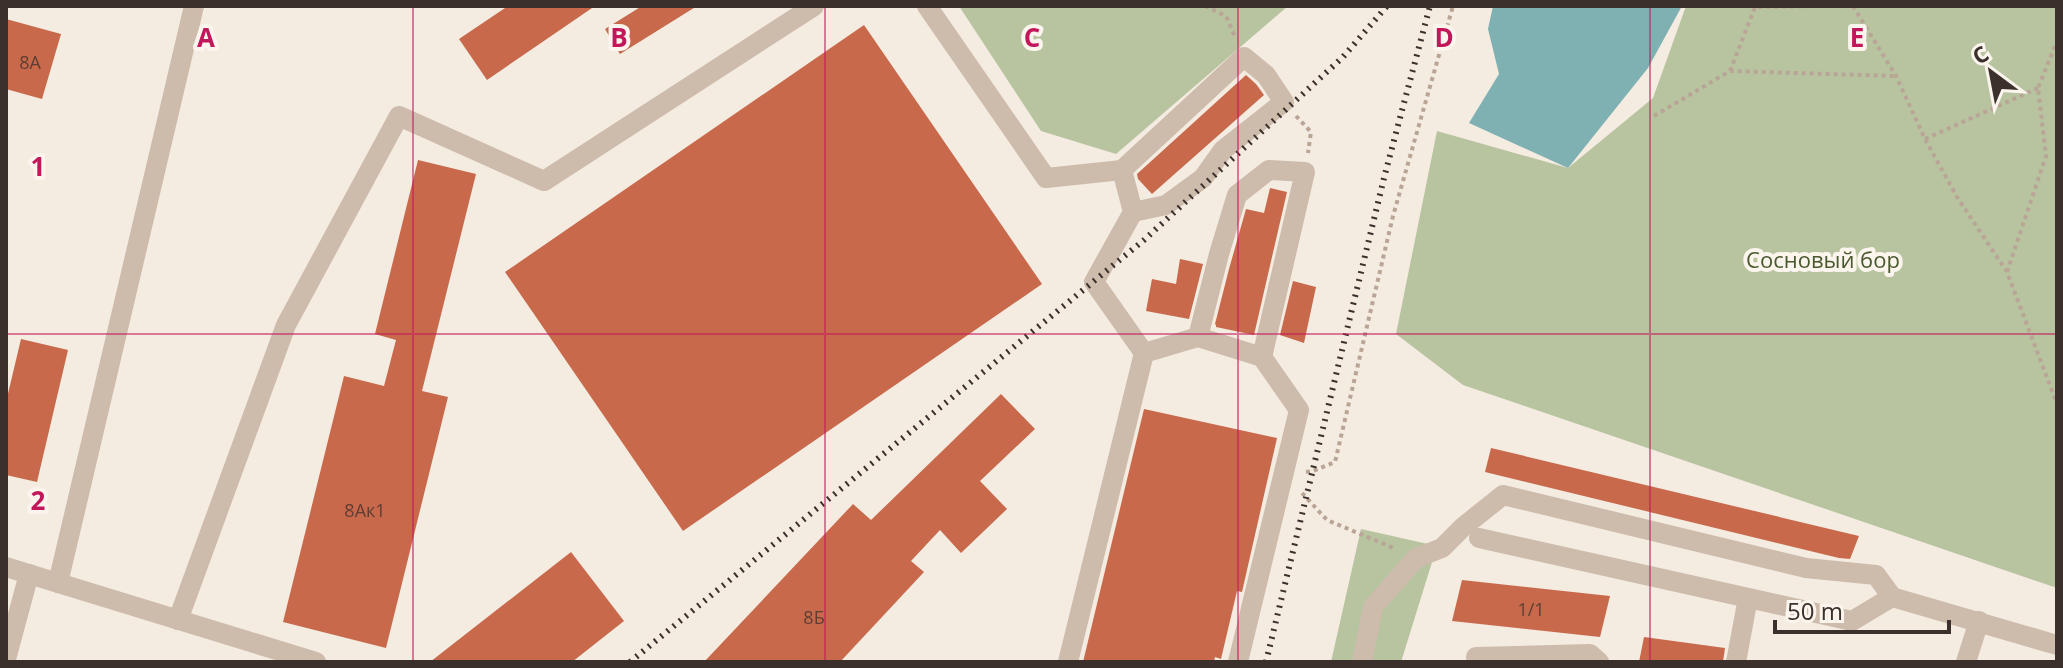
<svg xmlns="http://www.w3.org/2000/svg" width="2063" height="668" viewBox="0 0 2063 668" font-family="'Open Sans',sans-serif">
<rect width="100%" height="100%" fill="#f4ebe1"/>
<g fill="#b8c4a0">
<polygon points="959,6 1288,6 1116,154 1041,131"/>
<polygon points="1686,6 2057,6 2057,588 1463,385 1396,334 1437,131 1568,168 1653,98"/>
<polygon points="1361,529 1437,546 1401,662 1331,662"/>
</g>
<polygon fill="#7fb0b2" points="1493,6 1682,6 1648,68 1568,168 1469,123 1499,74 1488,29"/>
<g fill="#c8694b">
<polygon points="508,6 595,6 487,80 459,39"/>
<polygon points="642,6 697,6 620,54 605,29"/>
<polygon points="6,19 61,34 42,99 6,89"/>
<polygon points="864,25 1042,284 683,531 505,272"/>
<polygon points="1246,75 1256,84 1264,95 1152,194 1138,179 1137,174"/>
<polygon points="418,160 476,174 422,391 448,397 386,648 283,622 344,376 384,386 396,340 375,334"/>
<polygon points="1270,188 1287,192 1254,335 1216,327 1216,325 1215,324 1229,269 1246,209 1264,213"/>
<polygon points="1180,259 1203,264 1189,319 1146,311 1152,279 1176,284"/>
<polygon points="1293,281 1316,287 1304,343 1280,335"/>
<polygon points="21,339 68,350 37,482 6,475 6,402"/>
<polygon points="1001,394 1035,429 980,481 1007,509 961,553 940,530 911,561 924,572 840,662 704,662 853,504 871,520"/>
<polygon points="1144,409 1277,438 1242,592 1237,591 1221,659 1215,657 1214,662 1083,662"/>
<polygon points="1491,448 1859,536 1850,559 1839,558 1485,472"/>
<polygon points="571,552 624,621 572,662 430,662"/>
<polygon points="1462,580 1610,596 1600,637 1452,621"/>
<polygon points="1644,637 1725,648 1723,662 1639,662"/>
</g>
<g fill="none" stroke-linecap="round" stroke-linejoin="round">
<g stroke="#b9a596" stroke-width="4" stroke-dasharray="4 4" stroke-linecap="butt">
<polyline points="1205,6 1226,16 1235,37"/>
<polyline points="1853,6 1896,76 1925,139 1957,197 2007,272 2057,404"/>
<polyline points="1730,71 1755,7 1820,6"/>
<polyline points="1296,116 1311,132 1308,153"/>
<polyline points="1654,116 1730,71 1895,76"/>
<polyline points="1925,139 2038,88"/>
<polyline points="2007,272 2046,156 2038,88 2057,41"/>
<polyline points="1306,472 1313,471 1335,462 1393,216 1453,6"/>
<polyline points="1302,493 1327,520 1396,549"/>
</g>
<g stroke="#cdbbac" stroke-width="20">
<polyline points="927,6 1046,178 1122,170 1133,212 1094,282 1144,353 1068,662"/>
<polyline points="1122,170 1244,57 1266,75 1284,102 1223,150 1203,178 1166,205 1133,212"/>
<polyline points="1198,337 1219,254 1237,195 1269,170 1305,172 1262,357"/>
<polyline points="1144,353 1198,337 1262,357 1299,410 1238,662"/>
<polyline points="1479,538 1852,621 1892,597"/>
<polyline points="6,567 316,662"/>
<polyline points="58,583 194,6"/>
<polyline points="1892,597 2057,645"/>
<polyline points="178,620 286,325 399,116 544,181 814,6"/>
<polyline points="1476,657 1590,654 1599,662"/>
<polyline points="6,659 29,574"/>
<polyline points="1362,662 1373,607 1416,558 1442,548 1463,527 1503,495 1806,568 1876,575 1892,597"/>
<polyline points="1736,662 1748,598"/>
<polyline points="1966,662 1979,621"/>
</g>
<g stroke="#3b302b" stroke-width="6" stroke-dasharray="2 6" stroke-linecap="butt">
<polyline points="630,662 1144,240 1343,57 1387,6"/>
<polyline points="1266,662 1385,174 1430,6"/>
</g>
</g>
<path fill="none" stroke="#c2185b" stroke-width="2" stroke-opacity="0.55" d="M413,6V662M825,6V662M1238,6V662M1650,6V662M6,334H2057"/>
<g text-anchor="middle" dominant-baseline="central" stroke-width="8" stroke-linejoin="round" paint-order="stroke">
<g font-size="18" fill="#5e3e33">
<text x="30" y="62">8А</text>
<text x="365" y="510">8Ак1</text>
<text x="1531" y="609">1/1</text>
<text x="814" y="617">8Б</text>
</g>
<g font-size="22" fill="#4a5a2e" stroke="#fbf5ee">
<text x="1823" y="259">Сосновый бор</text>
</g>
</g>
<g font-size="26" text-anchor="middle" font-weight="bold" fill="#c2185b" stroke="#fbf5ee" stroke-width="8" stroke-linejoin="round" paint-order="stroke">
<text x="206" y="47">A</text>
<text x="619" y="47">B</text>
<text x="1032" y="47">C</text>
<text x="1444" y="47">D</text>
<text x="1857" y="47">E</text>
<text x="38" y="176">1</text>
<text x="38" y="510">2</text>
</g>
<rect width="2063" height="668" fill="none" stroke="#3b302b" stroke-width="16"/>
<g transform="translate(1991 72) rotate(328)" stroke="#fbf5ee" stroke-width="6" paint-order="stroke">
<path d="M0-6L14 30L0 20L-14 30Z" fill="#3b302b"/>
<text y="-12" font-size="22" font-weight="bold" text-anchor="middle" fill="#3b302b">С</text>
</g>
<path d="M1775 620v12h174v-12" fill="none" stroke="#3b302b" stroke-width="4"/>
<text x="1787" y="620" font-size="24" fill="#3b302b" stroke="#fbf5ee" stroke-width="6" paint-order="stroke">50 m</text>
</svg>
